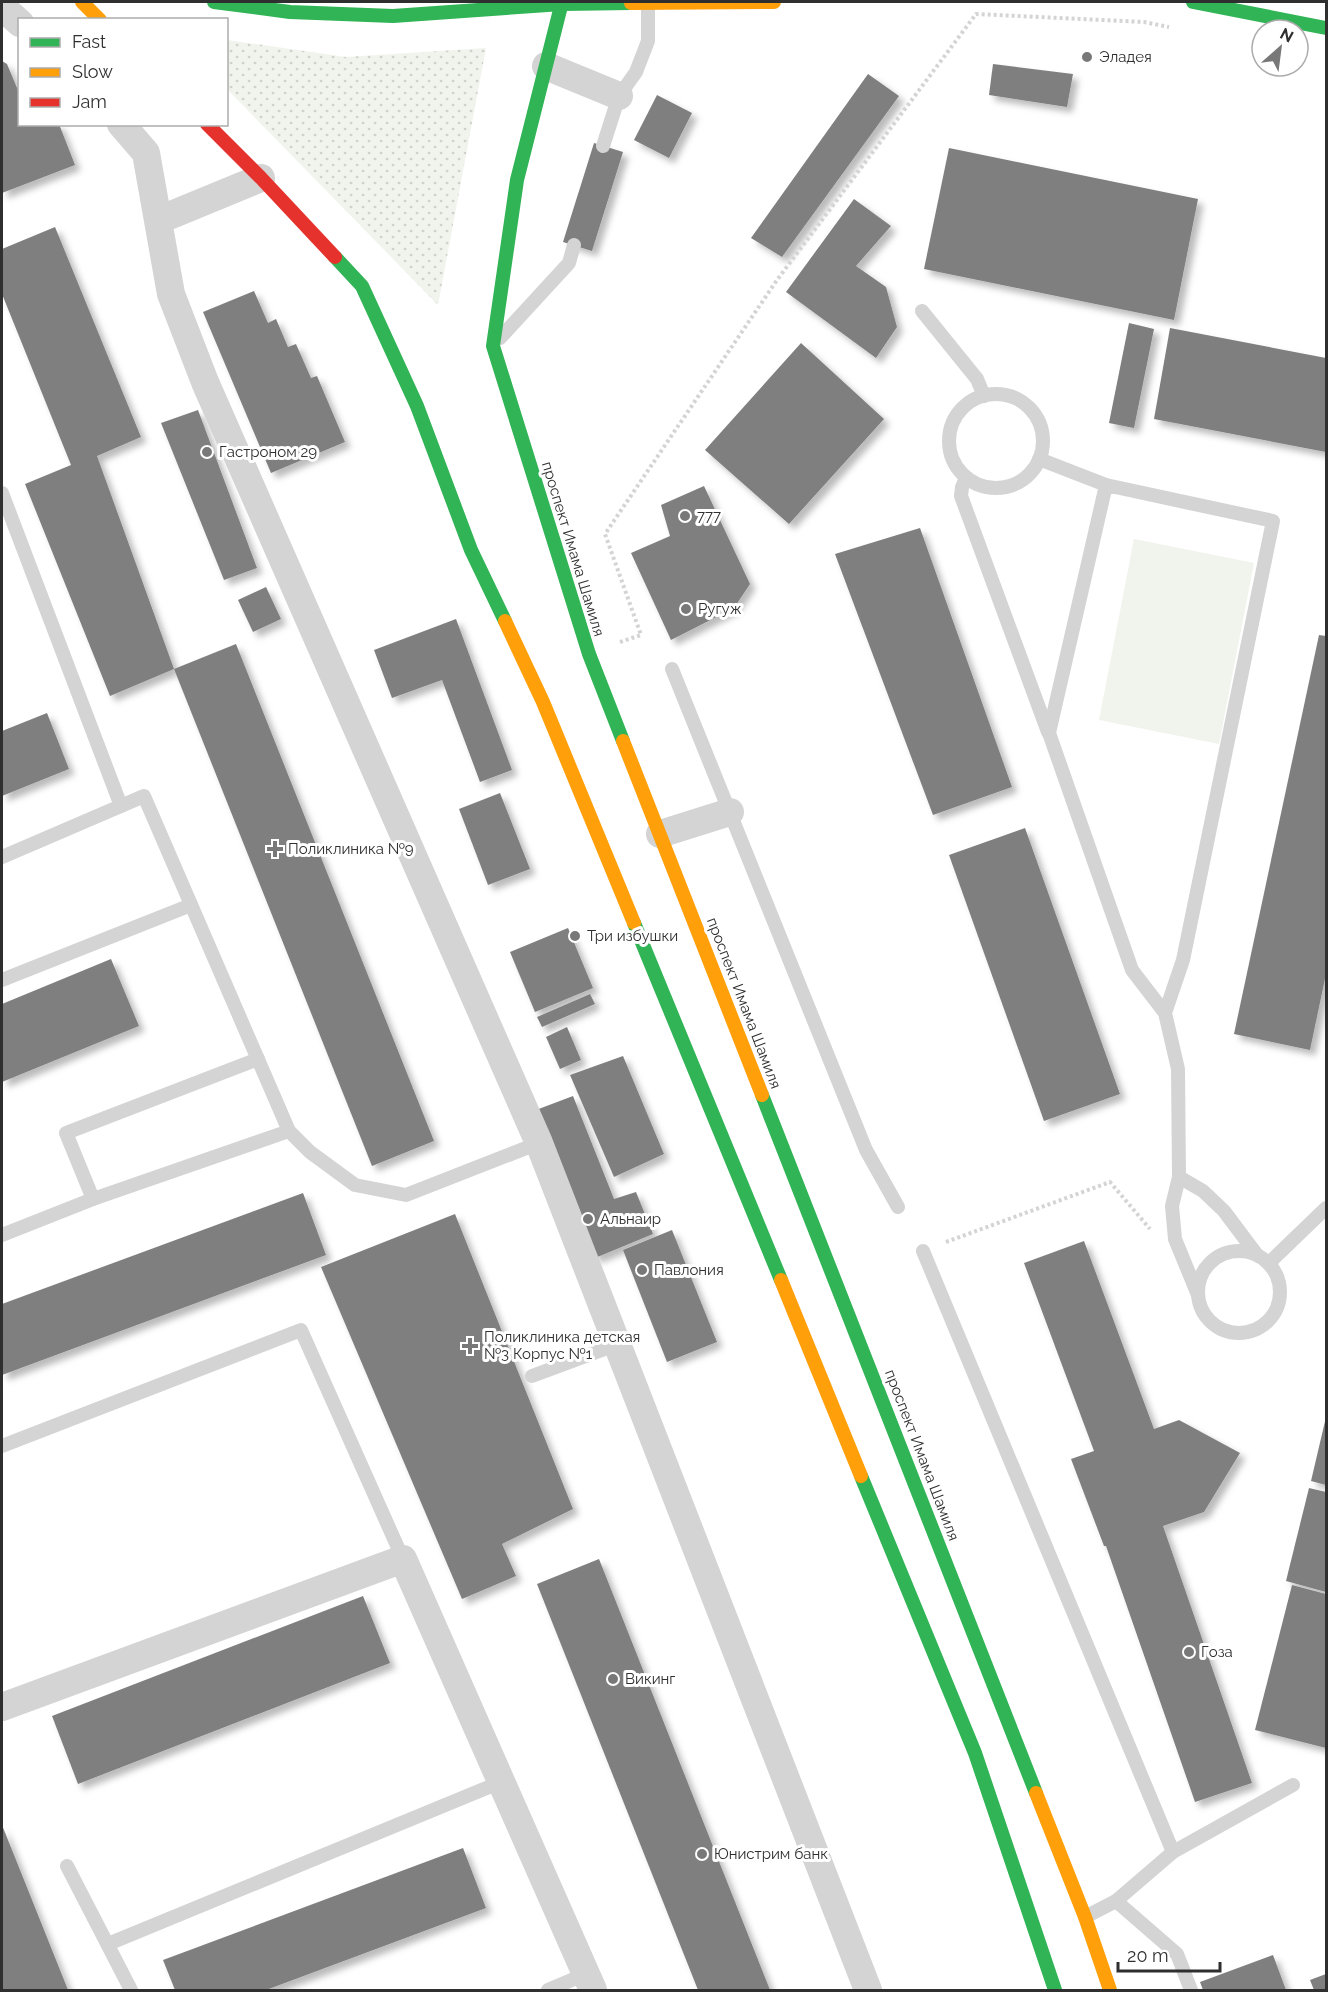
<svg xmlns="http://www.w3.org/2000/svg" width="1328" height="1992" viewBox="0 0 1328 1992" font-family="Raleway,sans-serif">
<defs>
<pattern id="grass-dots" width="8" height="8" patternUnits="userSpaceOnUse" patternTransform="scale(1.5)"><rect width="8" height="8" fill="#f1f4ec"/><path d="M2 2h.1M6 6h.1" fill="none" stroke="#cfd2cb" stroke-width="1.8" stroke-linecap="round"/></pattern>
<filter id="shadow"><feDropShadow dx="5.5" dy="5.5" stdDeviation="3" flood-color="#0004"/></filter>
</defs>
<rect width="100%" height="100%" fill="#fff"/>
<polygon fill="url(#grass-dots)" points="227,40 346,57 486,48 438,305 227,89"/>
<polygon fill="#f1f4ec" points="1134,539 1254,563 1219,744 1099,720"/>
<g fill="#7f7f7f" filter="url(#shadow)">
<polygon points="2,61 7,64 20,95 20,124 59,124 75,165 2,193"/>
<polygon points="993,64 1073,74 1067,107 989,95"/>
<polygon points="868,74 899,96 782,257 751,238"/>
<polygon points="657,95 692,113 669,158 634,140"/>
<polygon points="594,143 623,152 592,251 563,242"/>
<polygon points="949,148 1198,199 1174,320 924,269"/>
<polygon points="854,199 891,226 856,266 886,287 897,327 876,358 786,292"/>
<polygon points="55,227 141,437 97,456 174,669 110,696 25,484 71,465 2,294 2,249"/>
<polygon points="254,291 268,323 276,319 288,347 296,344 311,378 317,376 345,442 271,473 203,312"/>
<polygon points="1129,323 1154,329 1134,428 1109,423"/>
<polygon points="1170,328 1326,358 1326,452 1154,419"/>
<polygon points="801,343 884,419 789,524 705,450"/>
<polygon points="198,410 257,568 224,580 161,423"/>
<polygon points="704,486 750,584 734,608 671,640 631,553 670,536 661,505"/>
<polygon points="920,528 1012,787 933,815 835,554"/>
<polygon points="266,587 281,619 253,632 238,600"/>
<polygon points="456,619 512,770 480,782 442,680 392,698 374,650"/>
<polygon points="1319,635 1326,636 1326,974 1310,1050 1234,1034"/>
<polygon points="236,644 434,1141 372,1166 174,669"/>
<polygon points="47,713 69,769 2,796 2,731"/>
<polygon points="500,793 530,869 488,885 459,809"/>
<polygon points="1025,828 1120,1094 1044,1121 949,855"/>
<polygon points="568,928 593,988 535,1012 510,952"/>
<polygon points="111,959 139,1026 2,1082 2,1004"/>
<polygon points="590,994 595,1004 542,1027 537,1017"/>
<polygon points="567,1027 581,1060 560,1069 546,1037"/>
<polygon points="623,1056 664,1154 614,1177 570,1075"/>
<polygon points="573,1096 614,1199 636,1192 653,1234 595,1258 536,1110"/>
<polygon points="303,1193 326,1255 2,1375 2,1304"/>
<polygon points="455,1214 573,1509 502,1544 516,1576 462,1599 321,1267"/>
<polygon points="672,1230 717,1342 667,1362 623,1250"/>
<polygon points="1084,1241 1154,1429 1179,1420 1240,1453 1204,1512 1163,1526 1252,1783 1195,1802 1106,1546 1104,1546 1071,1459 1094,1451 1024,1263"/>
<polygon points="1326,1417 1326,1485 1311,1481"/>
<polygon points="1309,1488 1326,1492 1326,1592 1286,1581"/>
<polygon points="599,1559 770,1990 698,1990 537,1584"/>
<polygon points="1292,1585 1326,1594 1326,1748 1255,1730"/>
<polygon points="363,1596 390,1663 78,1784 52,1716"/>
<polygon points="2,1825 68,1990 2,1990"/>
<polygon points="463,1848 486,1908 266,1990 175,1990 163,1960"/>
<polygon points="1273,1955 1286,1990 1203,1990 1200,1982"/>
<polygon points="1326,1974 1326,1990 1314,1990 1310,1980"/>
</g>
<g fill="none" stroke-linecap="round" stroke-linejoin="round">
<g stroke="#d4d4d4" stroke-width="4" stroke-dasharray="3 3" stroke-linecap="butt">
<polyline points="620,642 641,635 605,534 777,280 976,14 1144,22 1169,27"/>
<polyline points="946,1242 1110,1182 1150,1229"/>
</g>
<g stroke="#d4d4d4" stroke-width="14">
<polyline points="603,146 619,96 636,72 648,41 648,4"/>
<polyline points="922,311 977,379 984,396"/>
<polyline points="500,338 569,263 574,245"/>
<circle cx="996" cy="441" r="47"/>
<polyline points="1039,459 1106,485"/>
<polyline points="966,478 962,487 961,496 1048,732"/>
<polyline points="2,493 121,806"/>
<polyline points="672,669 866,1150 898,1207"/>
<polyline points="2,857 144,796 289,1131 310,1152 355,1185 406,1195 539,1143"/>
<polyline points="2,980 191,905"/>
<polyline points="1165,1013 1132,970 1049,733 1106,485 1273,521 1183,960 1165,1013 1178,1069 1179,1177 1172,1206 1175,1239 1198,1295"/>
<polyline points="1179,1177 1203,1191 1224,1211 1257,1255"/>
<polyline points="93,1199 289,1131"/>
<polyline points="2,1235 93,1199 66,1133 258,1059"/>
<polyline points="923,1251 1173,1852 1116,1901 1085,1917"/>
<circle cx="1239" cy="1292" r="41"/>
<polyline points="1269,1263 1326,1208"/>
<polyline points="532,1376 618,1344"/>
<polyline points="2,1446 301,1330 403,1559"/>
<polyline points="1173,1852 1293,1785"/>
<polyline points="67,1866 131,1990"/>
<polyline points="1116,1901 1177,1954 1191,1990"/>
<polyline points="108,1944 501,1782"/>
<polyline points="548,1990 586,1974"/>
</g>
<g stroke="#d4d4d4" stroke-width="28">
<polyline points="2,7 20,23"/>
<polyline points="546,66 619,96"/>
<polyline points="121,124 146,153 171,294 205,382 539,1143 868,1990"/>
<polyline points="159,220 261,178"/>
<polyline points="660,834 730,812"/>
<polyline points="2,1707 403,1559 593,1990"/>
</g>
<g stroke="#30b455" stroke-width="14">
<polyline points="214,2 290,12 393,16 562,4 631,3"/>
<polyline points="562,2 517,180 493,346 589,654 623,741"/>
<polyline points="1193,2 1326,28"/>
<polyline points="335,257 362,286 417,406 471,550 505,621"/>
<polyline points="634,923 781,1280"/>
<polyline points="762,1095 1036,1793"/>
<polyline points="861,1476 975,1753 1055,1990"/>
</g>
<g stroke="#ff9f0a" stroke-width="14">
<polyline points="82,2 100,20"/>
<polyline points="631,3 774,2"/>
<polyline points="505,621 543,702 634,923"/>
<polyline points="623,741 762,1095"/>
<polyline points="781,1280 861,1476"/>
<polyline points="1036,1793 1085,1917 1110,1990"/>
</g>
<polyline stroke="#e5322d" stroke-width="14" points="207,124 261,178 335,257"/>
</g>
<g fill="#787878" stroke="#fff" stroke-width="2">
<circle cx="1087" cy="57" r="6"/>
<circle cx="207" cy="452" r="6"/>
<circle cx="685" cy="516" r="6"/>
<circle cx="686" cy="609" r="6"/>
<path d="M272 840h6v6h6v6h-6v6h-6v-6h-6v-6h6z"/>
<circle cx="575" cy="936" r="6"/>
<circle cx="588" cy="1219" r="6"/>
<circle cx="642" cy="1270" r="6"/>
<path d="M467 1337h6v6h6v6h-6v6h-6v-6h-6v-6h6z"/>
<circle cx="1189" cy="1652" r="6"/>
<circle cx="613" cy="1679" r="6"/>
<circle cx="702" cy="1854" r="6"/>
</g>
<g text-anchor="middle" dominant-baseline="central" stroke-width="6" stroke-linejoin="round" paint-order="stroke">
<g font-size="15" fill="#2f2f2f" stroke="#fff" text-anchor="start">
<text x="1099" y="57">Эладея</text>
<text x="219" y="452">Гастроном 29</text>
<text x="697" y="516">777</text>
<text x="698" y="609">Ругуж</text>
<text x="288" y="849">Поликлиника №9</text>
<text x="587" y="936">Три избушки</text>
<text x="600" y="1219">Альнаир</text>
<text x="654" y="1270">Павлония</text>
<text x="484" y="1337">Поликлиника детская<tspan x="484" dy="17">№3 Корпус №1</tspan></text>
<text x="1201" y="1652">Гоза</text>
<text x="625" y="1679">Викинг</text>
<text x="714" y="1854">Юнистрим банк</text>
</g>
<g font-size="15" fill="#2f2f2f" stroke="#fff">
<text transform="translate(573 549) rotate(73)">проспект Имама Шамиля</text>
<text transform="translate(744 1003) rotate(69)">проспект Имама Шамиля</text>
<text transform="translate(922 1455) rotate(69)">проспект Имама Шамиля</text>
</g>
</g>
<rect width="1328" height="1992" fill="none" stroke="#2f2f2f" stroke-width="6"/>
<rect x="18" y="18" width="210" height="108" fill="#ffffff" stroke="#acacac" stroke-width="1.5"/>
<rect x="30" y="38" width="30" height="9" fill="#30b455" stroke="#acacac" stroke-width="1.5"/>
<text x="72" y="48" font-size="18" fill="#2f2f2f">Fast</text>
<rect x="30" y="68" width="30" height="9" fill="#ff9f0a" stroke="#acacac" stroke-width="1.5"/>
<text x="72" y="78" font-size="18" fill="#2f2f2f">Slow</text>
<rect x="30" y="98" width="30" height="9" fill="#e5322d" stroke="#acacac" stroke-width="1.5"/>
<text x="72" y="108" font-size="18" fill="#2f2f2f">Jam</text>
<g transform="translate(1280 48) rotate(28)"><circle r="28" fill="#ffffff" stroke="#acacac" stroke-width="1.5"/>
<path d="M0-4.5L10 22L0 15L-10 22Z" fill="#787878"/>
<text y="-9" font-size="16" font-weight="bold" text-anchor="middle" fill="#2f2f2f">N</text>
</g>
<path d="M1118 1962v9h102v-9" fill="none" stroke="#2f2f2f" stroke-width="3"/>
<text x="1127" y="1962" font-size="18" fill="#2f2f2f" stroke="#ffffff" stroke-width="4.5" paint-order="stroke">20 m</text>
</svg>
